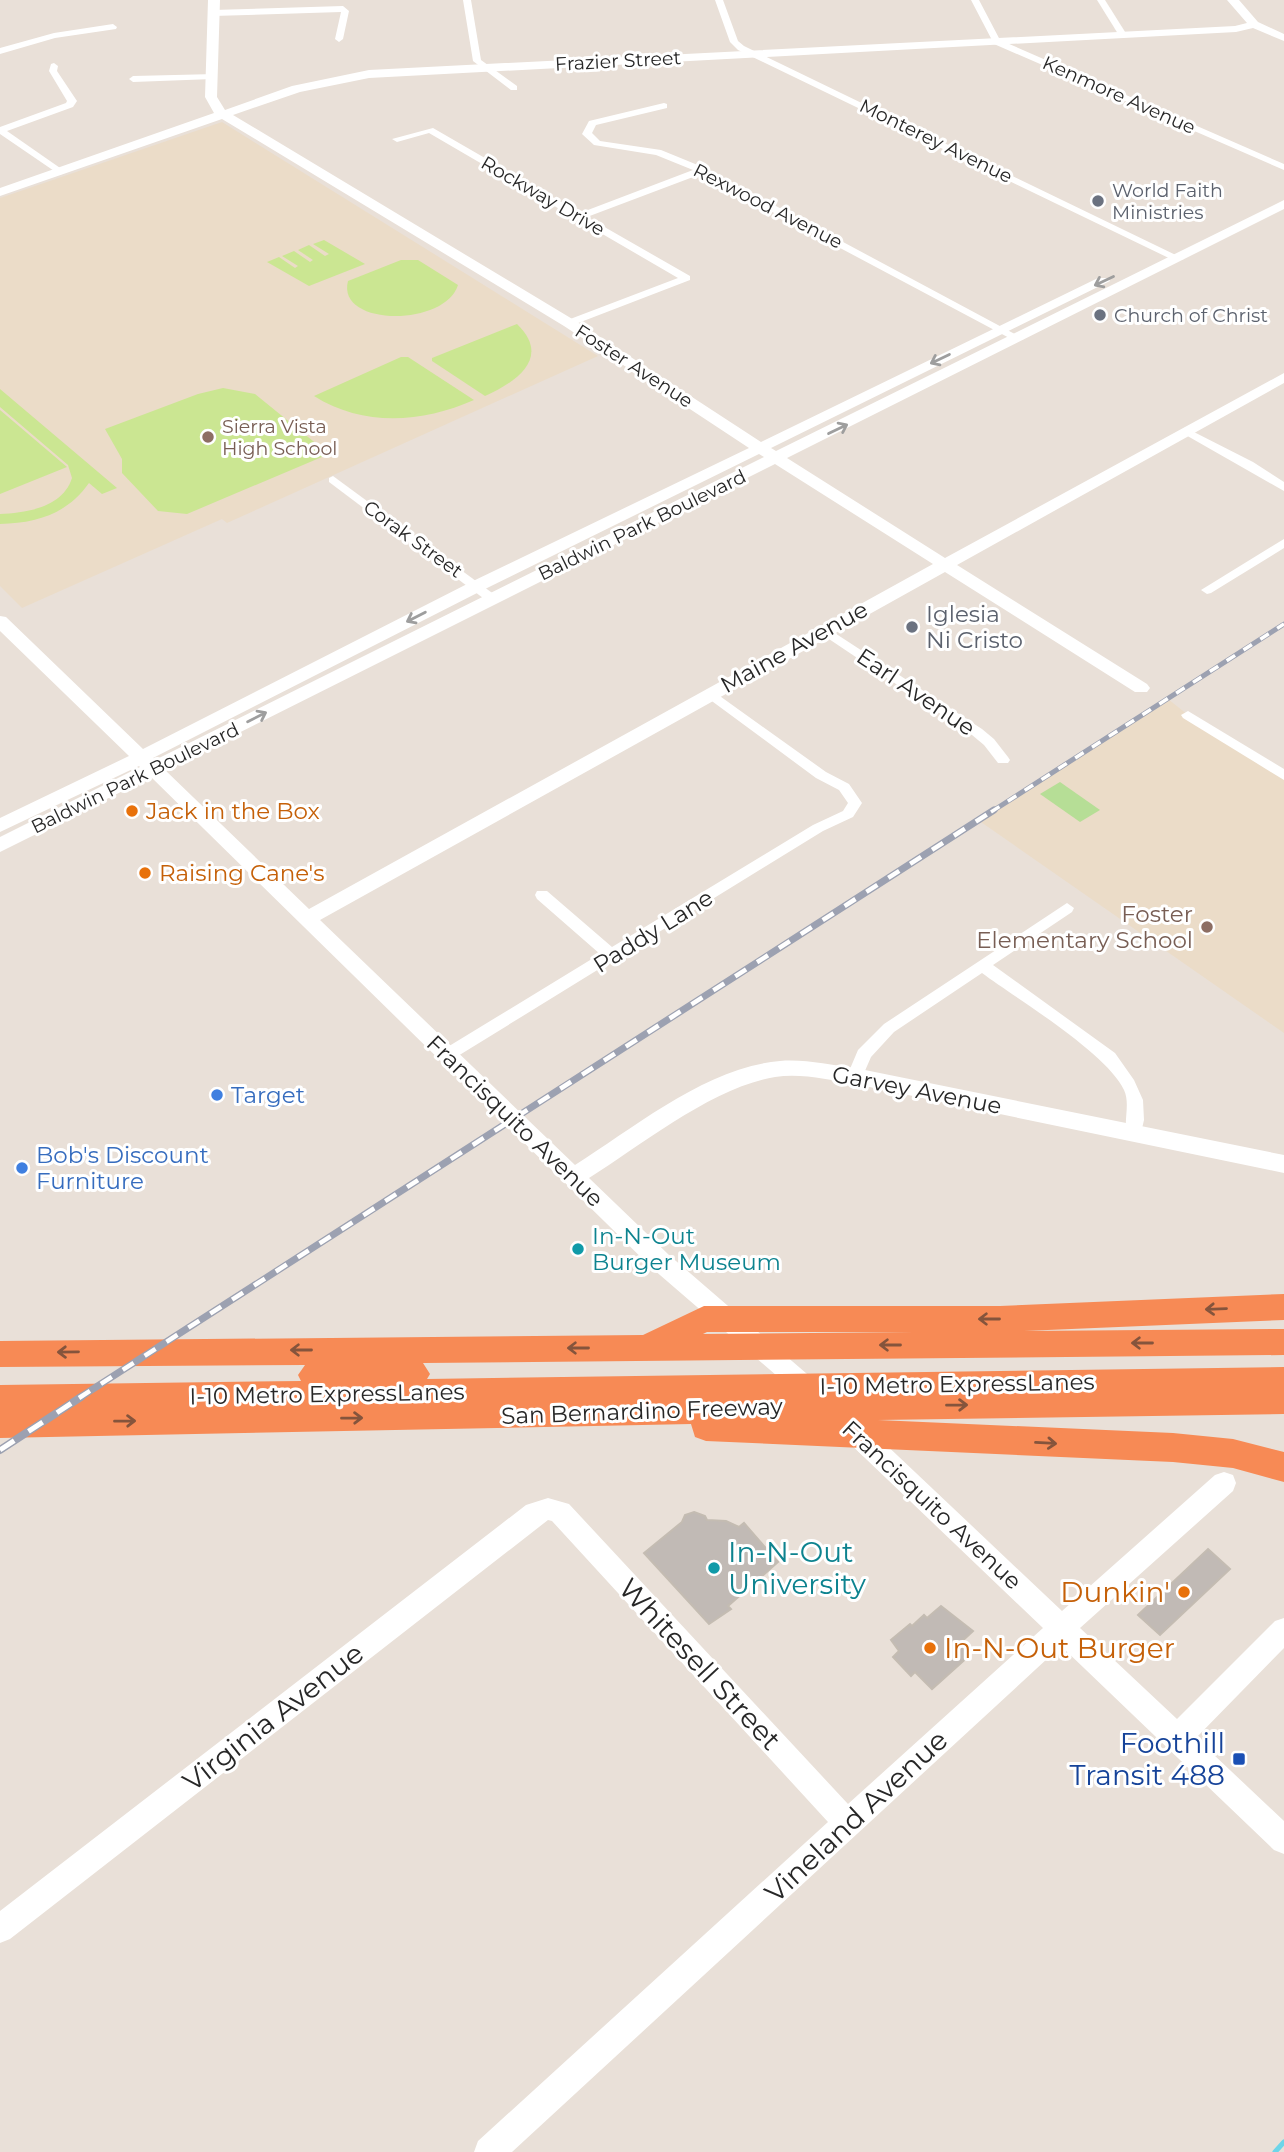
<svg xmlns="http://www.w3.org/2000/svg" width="1284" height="2152" viewBox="0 0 1284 2152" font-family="Montserrat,sans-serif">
<rect width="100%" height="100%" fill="#e9e0d8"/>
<g fill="#ebdcc8">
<polygon points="222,122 598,356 227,523 222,519 22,608 0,586 0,198"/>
<polygon points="1168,699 1188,715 1284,775 1284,1033 978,820"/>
</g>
<polygon fill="#b6de96" points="1060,782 1100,810 1080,822 1040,794"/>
<g fill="#cbe692">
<polygon points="324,240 365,264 309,286 267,262 279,257 295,268 298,266 282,256 294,251 310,262 313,260 298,250 309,245 325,256 329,254 313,244"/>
<path d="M401,260H418L458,285C445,327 336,327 348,281Z"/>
<path d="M517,324C552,358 516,382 485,396L432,361V358Z"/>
<path d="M401,357H408L474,400C422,423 363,427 314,396Z"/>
<polygon points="223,388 255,394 329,454 187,514 158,511 122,473 122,459 105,429 198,394"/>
<path d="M0,389L117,488L102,494L89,483C67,514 37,523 0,524V514C27,513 63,507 72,478L68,465L0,407Z"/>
<polygon points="0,410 67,467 0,494"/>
</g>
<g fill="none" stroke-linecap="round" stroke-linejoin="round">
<polyline stroke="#6ed5e9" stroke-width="5" points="1275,2152 1284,2142"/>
</g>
<g fill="#c1bab5" stroke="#c4bcb2" stroke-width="2">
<polygon points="694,1512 705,1516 707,1520 726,1521 739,1527 744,1523 778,1562 728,1606 731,1609 709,1624 644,1553 682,1522 685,1515"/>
<polygon points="1208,1549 1230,1569 1160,1635 1138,1615"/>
<polygon points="941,1606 973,1631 959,1644 970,1655 932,1689 915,1672 911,1676 893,1657 899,1651 891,1640 910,1624 912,1626 924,1615 927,1618"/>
</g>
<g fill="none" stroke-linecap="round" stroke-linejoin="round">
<g fill="#fff" fill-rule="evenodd">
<polygon points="463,0 471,0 481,60 517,86 517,90 511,90 473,61"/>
<polygon points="715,0 723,0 738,41 744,46 1184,259 1175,261 738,50 730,42"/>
<polygon points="971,0 979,0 1000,40 1284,164 1284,170 994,44"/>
<polygon points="1097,0 1105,0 1127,35 1126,37 1120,37"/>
<polygon points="343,6 349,11 343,39 339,42 335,39 341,12 213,16 209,13 213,10"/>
<polygon points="113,24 117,27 116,29 55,38 0,54 0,48 54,33"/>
<polygon points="54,63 58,66 57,71 77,101 73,107 7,131 63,170 65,172 60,175 0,134 0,127 66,103 67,101 49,71 51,64"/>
<polygon points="216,74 217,76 213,79 133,82 129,79 133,76"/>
<polygon points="664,103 667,104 667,108 596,125 592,133 600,141 661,150 705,168 1024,339 1015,341 701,174 587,217 690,276 690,280 573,325 565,325 565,321 678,278 429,133 397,142 392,139 433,128 580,213 693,170 656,155 594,145 582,134 589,121"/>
<polygon points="1188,429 1253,462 1284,482 1284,491 1184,434 1184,430"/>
<polygon points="333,476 495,595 495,601 487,601 329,482 329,478"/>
<polygon points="1284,539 1284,548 1211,593 1207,594 1201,590"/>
<polygon points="824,626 982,729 994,739 1008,757 1010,760 1008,763 998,763 984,745 972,735 820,633 818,630"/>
<polygon points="710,689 826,772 849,784 862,803 853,817 823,831 453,1059 441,1059 439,1055 441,1051 600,954 537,899 535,895 537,891 547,891 612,947 813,825 843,811 848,803 839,790 816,778 705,696 703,693"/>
<polygon points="1188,711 1284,769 1284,780 1183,718 1181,715"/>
<path d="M1067,903L1074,908L1072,912L993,965L1115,1053L1134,1080L1143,1100L1144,1120L1140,1137H1128C1122,1124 1131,1105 1124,1090C1107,1053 1017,999 982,973L894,1032L871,1057L861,1080H849L847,1076L858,1050L884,1024Z"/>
</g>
<g fill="#fff" fill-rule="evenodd">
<path d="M208,0H220L217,97L225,110L292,86L369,70L1235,26L1247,23L1227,0H1239L1258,22L1284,34V41L1253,28L1236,32L369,78L300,92L233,115L574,320L761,442L1098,278H1108L1110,281L771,448L776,451L1284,200V209L787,458L945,558L1284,373V383L957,565L1147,684L1150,688L1147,692H1135L945,572L320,920L575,1165C635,1127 707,1067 780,1061C805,1059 830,1065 855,1068L1284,1155V1173L855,1084C829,1080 802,1073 775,1077C713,1087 643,1144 589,1178L669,1255L821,1386L825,1393L821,1400L813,1403L805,1400L653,1269L151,777L0,852V837L140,767L139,766L0,832V818L129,756L0,631V616L6,617L143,749L471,582L749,448L564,326L222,119L0,196V188L214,113L205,97ZM759,454L764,457L155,760L153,758L483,590ZM775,464L933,564L309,909L165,770Z"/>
<polygon points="852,1418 861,1421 1062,1611 1215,1475 1224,1472 1233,1475 1236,1483 1233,1491 1080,1628 1177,1719 1275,1621 1284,1618 1284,1648 1196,1738 1284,1821 1284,1854 1274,1850 1061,1646 512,2152 474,2152 478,2141 828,1822 552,1521 548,1520 10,1939 0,1943 0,1911 526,1505 548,1498 569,1504 848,1804 1043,1628 843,1437 840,1429 843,1421"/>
</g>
<path fill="#f78a55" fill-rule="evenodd" d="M1284,1294V1320L1024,1331L1284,1329V1355L423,1363L430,1374L427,1379L1284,1367V1414L878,1420L1173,1433L1233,1439L1284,1452V1482L1233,1468L1173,1462L706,1441L695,1437L691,1424L0,1438V1385L301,1381L298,1375L305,1365L0,1367V1341L643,1335L704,1306H1000ZM707,1332H914L703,1334Z"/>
<g stroke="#9ca1b1" stroke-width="5">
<polyline id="rail-far2" points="991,812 1284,624"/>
</g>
<g stroke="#9ca1b1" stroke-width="7">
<polyline id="rail-far1" points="79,1398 994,810"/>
</g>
<g stroke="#9ca1b1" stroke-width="8">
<polyline id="rail" points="0,1450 81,1397"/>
</g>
<use href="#rail-far2" stroke="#fff" stroke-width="3.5" stroke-dasharray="10" stroke-linecap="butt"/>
<use href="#rail-far1" stroke="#fff" stroke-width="4.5" stroke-dasharray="13" stroke-linecap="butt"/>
<use href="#rail" stroke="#fff" stroke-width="5" stroke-dasharray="17" stroke-linecap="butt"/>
</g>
<defs><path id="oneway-shaft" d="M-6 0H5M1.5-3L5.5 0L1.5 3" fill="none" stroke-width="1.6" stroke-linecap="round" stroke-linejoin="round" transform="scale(1.75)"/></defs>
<g stroke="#9e9e9e">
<use href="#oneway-shaft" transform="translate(1104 281) rotate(155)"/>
<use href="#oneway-shaft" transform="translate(940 359) rotate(154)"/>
<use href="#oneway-shaft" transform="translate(838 429) rotate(-26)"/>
<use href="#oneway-shaft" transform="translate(416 617) rotate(153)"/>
<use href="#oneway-shaft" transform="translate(257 717) rotate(-27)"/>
</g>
<g stroke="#85543c">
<use href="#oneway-shaft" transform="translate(1216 1309) rotate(178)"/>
<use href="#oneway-shaft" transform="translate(989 1319) rotate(180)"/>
<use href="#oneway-shaft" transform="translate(1142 1343) rotate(180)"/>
<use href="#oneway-shaft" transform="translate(890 1345) rotate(180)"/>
<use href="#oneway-shaft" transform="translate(578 1348) rotate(180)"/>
<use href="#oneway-shaft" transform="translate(301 1350) rotate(180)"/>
<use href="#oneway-shaft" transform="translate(68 1352) rotate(179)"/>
<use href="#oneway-shaft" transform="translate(957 1405) rotate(-1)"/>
<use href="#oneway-shaft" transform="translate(352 1418) rotate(-1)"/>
<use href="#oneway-shaft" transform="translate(125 1421) rotate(-1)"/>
<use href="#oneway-shaft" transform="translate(1046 1443) rotate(3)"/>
</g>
<g fill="#6b7280" stroke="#fff" stroke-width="2.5">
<circle cx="1098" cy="201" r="7"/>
<circle cx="1100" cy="315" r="7"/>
<circle cx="912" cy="627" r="7"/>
</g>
<g fill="#8d6e63" stroke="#fff" stroke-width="2.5">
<circle cx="208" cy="437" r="7"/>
<circle cx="1207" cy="927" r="7"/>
</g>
<g fill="#e8710a" stroke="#fff" stroke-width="2.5">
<circle cx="132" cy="811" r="7"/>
<circle cx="145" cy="873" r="7"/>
<circle cx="1184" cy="1592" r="7"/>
<circle cx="930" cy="1648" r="7"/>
</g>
<g fill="#3f7fe0" stroke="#fff" stroke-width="2.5">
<circle cx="217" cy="1095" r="7"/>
<circle cx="22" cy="1168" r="7"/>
</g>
<g fill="#0f9aa8" stroke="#fff" stroke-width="2.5">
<circle cx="578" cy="1249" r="7"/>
<circle cx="714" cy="1568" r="7"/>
</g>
<rect fill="#1a4fb4" stroke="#fff" stroke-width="2.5" x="1232" y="1752" width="14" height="14" rx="3.5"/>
<g text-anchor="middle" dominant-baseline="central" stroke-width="6" stroke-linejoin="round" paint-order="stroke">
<g font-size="19" fill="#272727" stroke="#fff">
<text transform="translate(618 61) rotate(-3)">Frazier Street</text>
<text transform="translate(1119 95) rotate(24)">Kenmore Avenue</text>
<text transform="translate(936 141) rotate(26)">Monterey Avenue</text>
<text transform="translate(543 196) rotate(30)">Rockway Drive</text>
<text transform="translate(768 206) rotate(27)">Rexwood Avenue</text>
<text transform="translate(634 366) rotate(33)">Foster Avenue</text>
<text transform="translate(642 525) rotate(-26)">Baldwin Park Boulevard</text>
<text transform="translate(413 539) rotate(36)">Corak Street</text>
<text transform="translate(135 778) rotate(-26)">Baldwin Park Boulevard</text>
</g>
<g font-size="19" fill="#5b616d" stroke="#fff" text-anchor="start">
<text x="1112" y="190">World Faith<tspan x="1112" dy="22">Ministries</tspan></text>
<text x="1114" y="315">Church of Christ</text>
</g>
<g font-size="19" fill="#785e54" stroke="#fff" text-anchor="start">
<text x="222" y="426">Sierra Vista<tspan x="222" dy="22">High School</tspan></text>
</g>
<g font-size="23" fill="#5b616d" stroke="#fff" text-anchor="start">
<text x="926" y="614">Iglesia<tspan x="926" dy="26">Ni Cristo</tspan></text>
</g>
<g font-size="23" fill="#272727" stroke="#fff">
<text transform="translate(794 647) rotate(-29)">Maine Avenue</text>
<text transform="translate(916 692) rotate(34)">Earl Avenue</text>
<text transform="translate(653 931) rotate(-32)">Paddy Lane</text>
<text transform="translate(917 1090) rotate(11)">Garvey Avenue</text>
<text transform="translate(515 1121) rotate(44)">Francisquito Avenue</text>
<text transform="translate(957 1384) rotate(-1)">I-10 Metro ExpressLanes</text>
<text transform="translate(327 1394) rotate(-1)">I-10 Metro ExpressLanes</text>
<text transform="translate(642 1411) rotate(-2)">San Bernardino Freeway</text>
<text transform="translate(932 1505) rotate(43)">Francisquito Avenue</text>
</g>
<g font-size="23" fill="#c56008" stroke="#fff" text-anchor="start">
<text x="146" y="811">Jack in the Box</text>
<text x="159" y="873">Raising Cane's</text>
</g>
<g font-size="23" fill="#785e54" stroke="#fff" text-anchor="end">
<text x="1193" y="914">Foster<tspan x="1193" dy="26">Elementary School</tspan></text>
</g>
<g font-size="23" fill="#366cbe" stroke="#fff" text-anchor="start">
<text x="231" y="1095">Target</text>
<text x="36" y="1155">Bob's Discount<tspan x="36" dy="26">Furniture</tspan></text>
</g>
<g font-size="23" fill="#0d838f" stroke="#fff" text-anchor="start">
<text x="592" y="1236">In-N-Out<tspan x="592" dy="26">Burger Museum</tspan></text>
</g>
<g font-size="28" fill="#0d838f" stroke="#fff" text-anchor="start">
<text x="728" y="1552">In-N-Out<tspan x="728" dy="32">University</tspan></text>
</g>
<g font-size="28" fill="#c56008" stroke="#fff" text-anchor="end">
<text x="1170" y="1592">Dunkin'</text>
<text x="944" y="1648" text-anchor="start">In-N-Out Burger</text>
</g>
<g font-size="28" fill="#272727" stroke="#fff">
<text transform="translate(700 1664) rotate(47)">Whitesell Street</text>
<text transform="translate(273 1717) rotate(-38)">Virginia Avenue</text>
<text transform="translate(856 1816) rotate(-43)">Vineland Avenue</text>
</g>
<g font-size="28" fill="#164399" stroke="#fff" text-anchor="end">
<text x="1225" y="1743">Foothill<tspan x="1225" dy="32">Transit 488</tspan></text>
</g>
</g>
</svg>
